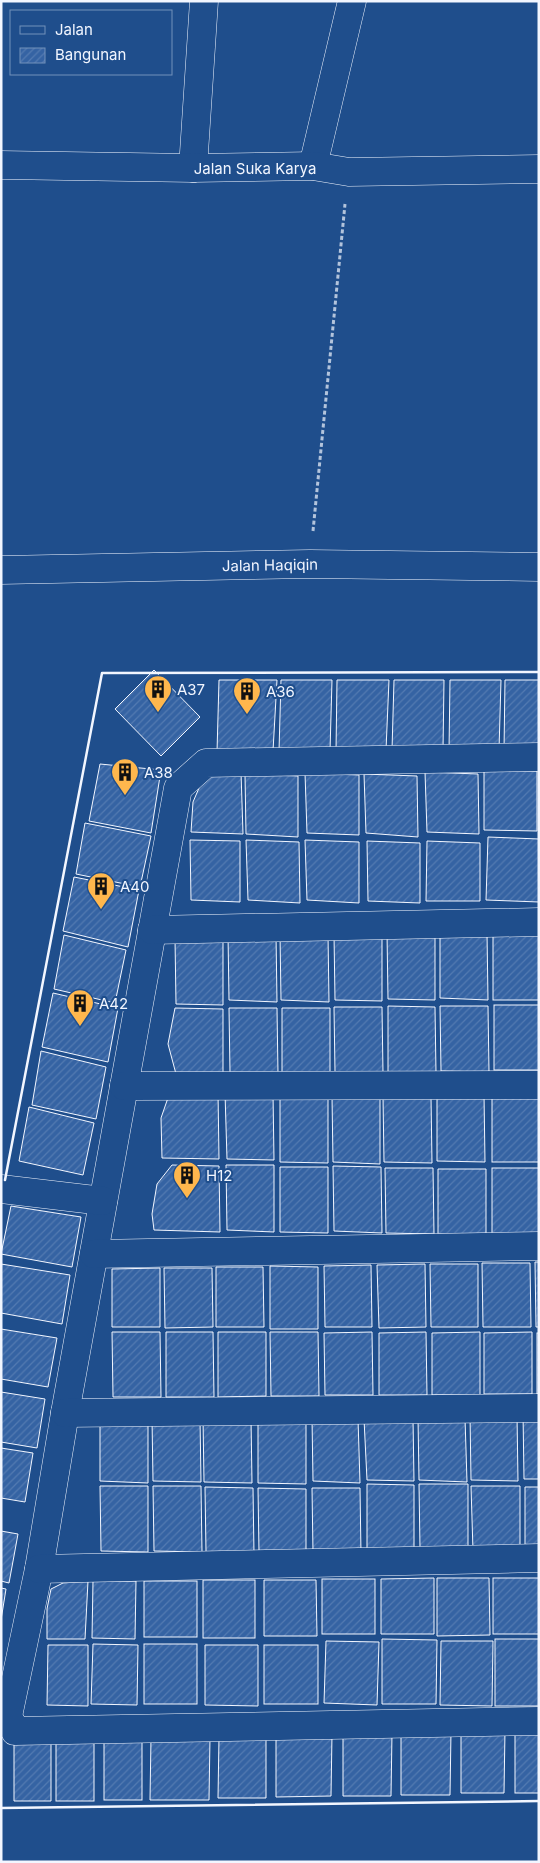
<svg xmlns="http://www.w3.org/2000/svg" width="540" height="1863" viewBox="0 0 540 1863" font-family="Inter,sans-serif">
<defs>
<pattern id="building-hatch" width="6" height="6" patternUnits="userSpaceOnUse" patternTransform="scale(1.25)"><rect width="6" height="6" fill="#3563a3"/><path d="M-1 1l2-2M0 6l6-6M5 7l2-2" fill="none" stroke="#537ab1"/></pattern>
</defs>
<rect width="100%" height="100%" fill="#1f4e8c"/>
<g fill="url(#building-hatch)" stroke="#f2f6ff">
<polygon points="154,670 200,717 161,756 115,709"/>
<polygon points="219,680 277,680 273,751 217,752"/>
<polygon points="281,680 332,680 330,751 279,751"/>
<polygon points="337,680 389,680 386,750 336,751"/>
<polygon points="394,680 444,680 443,750 392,750"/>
<polygon points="450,680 501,680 499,750 449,750"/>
<polygon points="505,680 539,680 539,750 504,750"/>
<polygon points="100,764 161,770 151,833 89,821"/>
<polygon points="484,770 537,771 537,831 484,830"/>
<polygon points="241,772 243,834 191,832 193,802 202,781 217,773"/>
<polygon points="425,772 478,774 479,834 427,832"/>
<polygon points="305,773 359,775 359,835 307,833"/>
<polygon points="245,774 298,776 298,837 246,834"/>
<polygon points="364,774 417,776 418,837 366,833"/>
<polygon points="85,823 151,836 140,887 76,874"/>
<polygon points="488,837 539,839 539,902 486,900"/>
<polygon points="190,840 240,841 240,902 191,900"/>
<polygon points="246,840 299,842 300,903 248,900"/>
<polygon points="305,840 359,842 359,903 307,900"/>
<polygon points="367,841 420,843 420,903 368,901"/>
<polygon points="427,841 480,843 480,901 426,901"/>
<polygon points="74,877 139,890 128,947 63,931"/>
<polygon points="387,933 435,934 435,1000 388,999"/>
<polygon points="440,933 487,933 488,1000 440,998"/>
<rect x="493" y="934" width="46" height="66"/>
<polygon points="64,935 126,950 115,1003 54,989"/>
<polygon points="228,935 276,935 277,1002 229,1000"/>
<polygon points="280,935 328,935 329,1002 281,1000"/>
<polygon points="334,935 382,935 382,1001 335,1000"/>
<polygon points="175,939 223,939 223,1005 176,1004"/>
<polygon points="53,993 118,1008 108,1062 42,1047"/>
<rect x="494" y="1005" width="45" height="65"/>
<polygon points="388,1006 435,1007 436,1073 388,1072"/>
<polygon points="440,1006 488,1006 489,1072 441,1071"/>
<polygon points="334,1007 382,1007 383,1073 335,1072"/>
<polygon points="175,1008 223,1009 223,1075 176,1074 168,1044"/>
<polygon points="229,1008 277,1008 278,1074 230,1073"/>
<polygon points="282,1008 330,1008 330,1074 282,1073"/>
<polygon points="41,1051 106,1067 96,1119 32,1105"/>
<polygon points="170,1092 218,1092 219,1159 162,1158 161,1118"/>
<polygon points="225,1093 273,1094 274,1160 227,1159"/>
<polygon points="437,1095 484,1095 485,1162 437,1161"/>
<polygon points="280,1097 328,1097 328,1163 280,1162"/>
<polygon points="332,1097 380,1097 380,1164 333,1162"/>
<polygon points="383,1097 431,1097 432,1163 384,1162"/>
<rect x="492" y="1097" width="47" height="65"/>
<polygon points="29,1107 94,1123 83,1175 19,1161"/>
<polygon points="172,1165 219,1166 220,1232 154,1230 152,1214 157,1184"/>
<polygon points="226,1165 274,1165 274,1232 227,1230"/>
<polygon points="333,1166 381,1167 382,1233 334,1231"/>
<polygon points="280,1167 328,1167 328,1233 280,1232"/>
<polygon points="385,1168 433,1168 434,1234 386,1233"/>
<rect x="492" y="1168" width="47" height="66"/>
<polygon points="438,1169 486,1169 486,1235 438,1234"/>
<polygon points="11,1206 81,1217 72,1267 1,1254"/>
<polygon points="535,1262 539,1262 539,1327 536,1327"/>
<polygon points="482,1263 530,1263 531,1327 483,1327"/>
<polygon points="1,1264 70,1275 62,1324 1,1313"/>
<polygon points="425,1264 426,1327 379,1328 377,1265"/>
<polygon points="430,1264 478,1264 478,1327 431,1327"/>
<polygon points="371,1265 372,1327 325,1327 324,1266"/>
<polygon points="270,1266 318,1267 318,1329 270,1329"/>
<polygon points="216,1267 263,1267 264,1327 216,1327"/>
<polygon points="160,1268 160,1327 112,1327 112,1269"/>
<polygon points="164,1268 212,1268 213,1327 165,1328"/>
<polygon points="1,1329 57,1338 48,1387 1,1379"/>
<polygon points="112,1332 160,1332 161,1397 113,1397"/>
<polygon points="166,1332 213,1332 214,1397 166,1397"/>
<polygon points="218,1332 266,1332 266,1396 218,1397"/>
<polygon points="270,1332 318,1332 319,1396 271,1396"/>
<polygon points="372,1332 373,1395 325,1395 324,1333"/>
<polygon points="426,1332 427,1395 379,1395 379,1333"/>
<polygon points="480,1332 480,1395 432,1395 432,1333"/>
<polygon points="532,1332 532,1394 484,1394 484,1333"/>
<rect x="537" y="1333" width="2" height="61"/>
<polygon points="1,1392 45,1399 37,1448 1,1442"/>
<polygon points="523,1413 539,1413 539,1479 524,1479"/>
<polygon points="470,1415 517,1415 518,1481 471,1480"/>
<polygon points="203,1418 251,1419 252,1483 204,1482"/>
<polygon points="258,1418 306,1418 306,1484 258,1483"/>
<polygon points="418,1418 465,1418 467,1482 419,1480"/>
<polygon points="152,1419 200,1419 201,1482 153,1481"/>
<polygon points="312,1419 358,1419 360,1483 313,1481"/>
<polygon points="364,1419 413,1419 414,1481 367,1480"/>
<polygon points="148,1421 148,1483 100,1481 100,1423"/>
<polygon points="1,1448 33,1453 25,1502 1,1498"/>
<polygon points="367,1484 414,1485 414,1551 367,1550"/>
<polygon points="419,1484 468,1484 468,1550 420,1549"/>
<polygon points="100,1486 148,1486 148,1552 101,1551"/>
<polygon points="153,1486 201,1486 202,1552 154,1551"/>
<polygon points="471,1486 520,1486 520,1552 473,1551"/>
<polygon points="205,1487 253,1488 254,1554 206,1552"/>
<polygon points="525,1487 539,1487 539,1549 525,1550"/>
<polygon points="258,1488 306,1489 306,1555 259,1553"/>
<polygon points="312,1488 360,1488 361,1554 313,1553"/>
<polygon points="1,1531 18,1534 9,1583 1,1581"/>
<polygon points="434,1578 434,1634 381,1634 381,1579"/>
<polygon points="437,1578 489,1578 490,1635 437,1636"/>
<rect x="493" y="1578" width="46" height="56"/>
<rect x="322" y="1579" width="53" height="55"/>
<rect x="203" y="1580" width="52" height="58"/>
<polygon points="264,1580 316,1580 317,1636 264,1636"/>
<polygon points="88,1581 85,1639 47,1639 47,1609 51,1589 63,1583"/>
<polygon points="93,1581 136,1581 135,1639 92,1638"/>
<rect x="144" y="1581" width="53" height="56"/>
<polygon points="1,1588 6,1589 1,1620"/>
<polygon points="382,1639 437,1640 436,1704 382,1704"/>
<rect x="495" y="1639" width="44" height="67"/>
<polygon points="326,1641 379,1642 377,1705 324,1703"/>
<polygon points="441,1641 493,1641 492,1706 440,1705"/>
<polygon points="93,1644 138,1645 137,1705 91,1704"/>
<rect x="144" y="1644" width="53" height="60"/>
<polygon points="48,1645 88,1645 88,1706 47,1705"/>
<polygon points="205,1645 258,1645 258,1706 205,1705"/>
<rect x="264" y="1645" width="54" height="59"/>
<polygon points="505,1730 504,1793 461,1793 461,1731"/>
<rect x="515" y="1730" width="24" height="63"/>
<polygon points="451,1731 450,1795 401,1795 401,1733"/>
<polygon points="392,1733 391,1796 343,1796 343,1734"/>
<polygon points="332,1734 331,1796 276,1797 276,1736"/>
<polygon points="266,1736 266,1798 218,1798 219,1737"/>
<polygon points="210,1737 209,1800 150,1800 151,1738"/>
<rect x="104" y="1739" width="38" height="61"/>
<polygon points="51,1740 51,1801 14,1801 14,1742"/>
<rect x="56" y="1740" width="38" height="61"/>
</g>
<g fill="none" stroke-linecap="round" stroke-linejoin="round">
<g stroke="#f2f6ff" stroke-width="29">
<g id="street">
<polyline points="313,166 352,1"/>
<polyline points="193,168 204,1"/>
<polyline points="1,570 310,564 539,567"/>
<polyline points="539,757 206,763 178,788 65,1413 39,1569 8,1716 15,1731 539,1721"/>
<polyline points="152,930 539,922"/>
<polyline points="124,1086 539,1085"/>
<polyline points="1,1189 103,1201"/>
<polyline points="94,1254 539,1246"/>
<polyline points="65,1413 539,1408"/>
<polyline points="39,1569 539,1558"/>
</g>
</g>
<g stroke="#f2f6ff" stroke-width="29">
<polyline id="secondary" points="1,165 193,168 313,166 349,172 539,169"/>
</g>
<polyline stroke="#b3c4dc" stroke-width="3" stroke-dasharray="4 2.5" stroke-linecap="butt" points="313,531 345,204"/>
<use href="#street" stroke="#1f4e8c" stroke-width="28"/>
<use href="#secondary" stroke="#1f4e8c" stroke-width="28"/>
<g stroke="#f2f6ff" stroke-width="2.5">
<polyline points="5,1180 102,673 539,672"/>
<polyline points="1,1808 539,1801"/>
</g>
</g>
<defs>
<g id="building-pin" transform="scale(1.4375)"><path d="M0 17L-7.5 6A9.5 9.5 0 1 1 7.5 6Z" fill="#ffb74d" stroke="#1f4e8c"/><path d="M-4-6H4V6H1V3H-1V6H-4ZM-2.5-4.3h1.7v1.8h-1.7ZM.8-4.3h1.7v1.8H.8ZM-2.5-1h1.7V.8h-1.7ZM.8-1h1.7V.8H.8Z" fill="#111"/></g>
</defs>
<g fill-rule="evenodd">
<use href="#building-pin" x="158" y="689"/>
<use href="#building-pin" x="247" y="691"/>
<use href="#building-pin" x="125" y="772"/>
<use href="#building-pin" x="101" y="886"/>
<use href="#building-pin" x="80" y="1003"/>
<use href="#building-pin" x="187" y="1175"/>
</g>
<g text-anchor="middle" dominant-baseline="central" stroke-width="4" stroke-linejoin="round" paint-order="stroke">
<g font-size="15" fill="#f2f6ff" stroke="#1f4e8c">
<text x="255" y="168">Jalan Suka Karya</text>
<text transform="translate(270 565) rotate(-1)">Jalan Haqiqin</text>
</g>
<g font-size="15" fill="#f2f6ff" stroke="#1f4e8c" text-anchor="start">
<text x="177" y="689">A37</text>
<text x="266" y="691">A36</text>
<text x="144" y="772">A38</text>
<text x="120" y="886">A40</text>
<text x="99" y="1003">A42</text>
<text x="206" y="1175">H12</text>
</g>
</g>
<rect width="540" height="1863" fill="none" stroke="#f2f6ff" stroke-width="5"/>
<rect x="10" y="10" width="162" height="65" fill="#1f4e8c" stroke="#7391ba"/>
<rect x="20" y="26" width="25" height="8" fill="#1f4e8c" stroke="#7391ba"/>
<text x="55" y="35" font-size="15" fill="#f2f6ff">Jalan</text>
<rect x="20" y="48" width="25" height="15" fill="url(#building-hatch)" stroke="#7391ba"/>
<text x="55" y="60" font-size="15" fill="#f2f6ff">Bangunan</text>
</svg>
